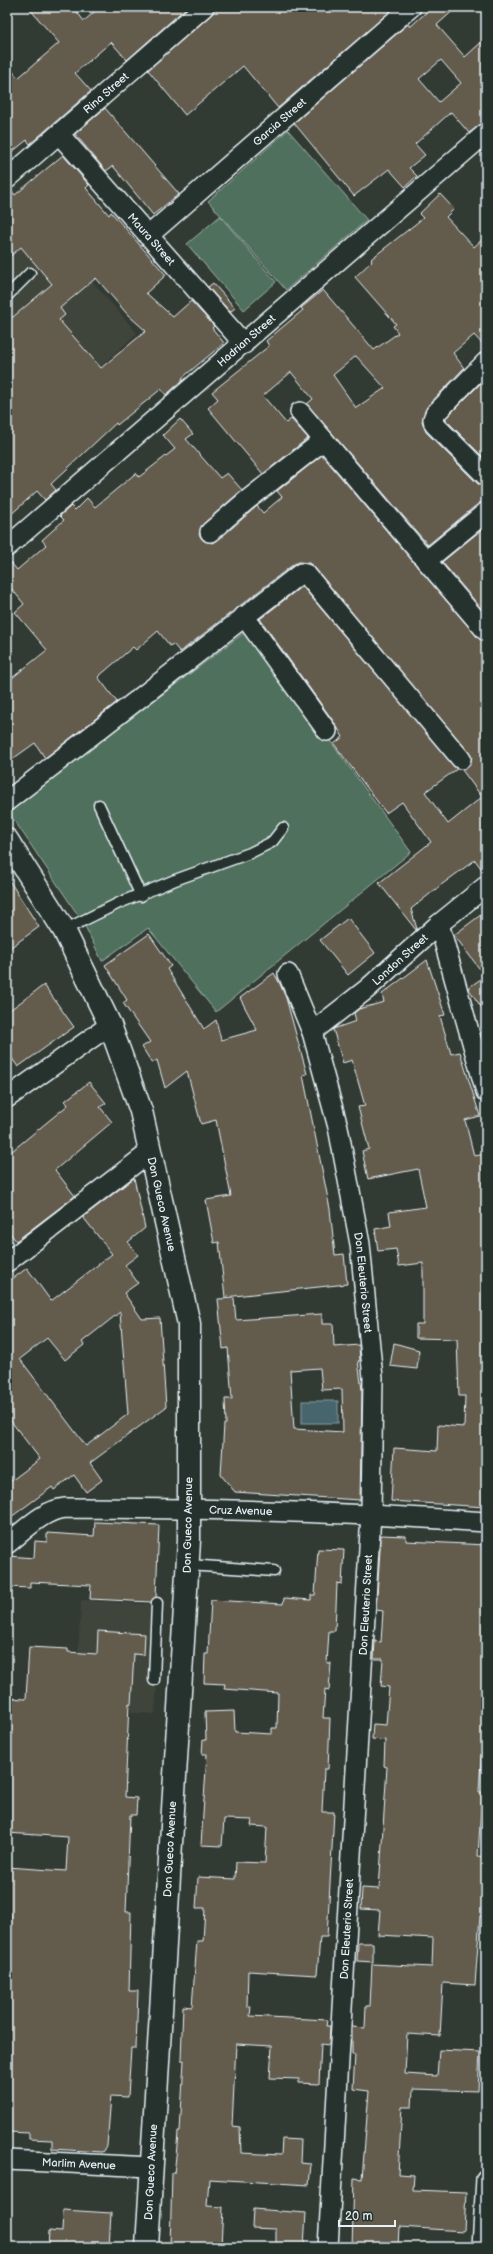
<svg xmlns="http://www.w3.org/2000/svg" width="493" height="2254" viewBox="0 0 493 2254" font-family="'Balsamiq Sans',sans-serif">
<rect width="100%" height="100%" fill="#323b33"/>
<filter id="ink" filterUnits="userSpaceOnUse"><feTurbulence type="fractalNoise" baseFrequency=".025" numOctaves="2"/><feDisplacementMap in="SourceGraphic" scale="8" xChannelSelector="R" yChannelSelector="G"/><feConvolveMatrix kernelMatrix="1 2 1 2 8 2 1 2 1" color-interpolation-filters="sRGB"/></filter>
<g filter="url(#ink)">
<g fill="#41453b">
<polygon points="14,191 137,333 7,452 7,197"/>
<polygon points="81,1600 161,1605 155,1714 131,1712 131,1707 76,1703"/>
</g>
<g fill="#4f705b" stroke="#9cb0aa">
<polygon points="288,130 367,220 286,290 208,201"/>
<polygon points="220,216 276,282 244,310 187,244"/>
<polygon points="249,629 411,852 216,1012 148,928 102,961 84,924 8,811"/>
</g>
<rect fill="#46656c" stroke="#879da4" x="302" y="1401" width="36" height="22"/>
<g fill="#645c4d" stroke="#e8f1f8" fill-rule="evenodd">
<polygon points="28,7 73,7 84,21 100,7 187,7 127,60 111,42 75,73 91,91 30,144 27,140 7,156 7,64 18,78 59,43"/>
<polygon points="215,7 393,7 394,8 278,108 243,66 185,115 148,70 211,15"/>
<path d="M432,7H457L437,25L465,57L486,38V120L469,133L451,112L415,144L425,155L409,168L417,176L405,187L389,169L354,196L294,123L408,24L410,27ZM441,60L461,83L439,102L419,79Z"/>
<polygon points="105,108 179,194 153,215 113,166 106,171 75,134"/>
<path d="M63,155L89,185L86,188L109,215L111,212L166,275L146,293L173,317L191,301L214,326L212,328L224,343L182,378L183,380L166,395L161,389L117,425L116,423L51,484L56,490L45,500L37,491L7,518V322L52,284L21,247L7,259V190L10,189L15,195ZM96,278L128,315L146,331L101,368L59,320L65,315L60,308Z"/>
<path d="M440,194L454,209L446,217L474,247L486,236V348L474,335L453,353L464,368L427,407L422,421L426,432L478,484L486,487V501L479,503L428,545L307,404L313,399L291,372L263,396L286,423L291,419L308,438L263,474L208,408L218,399L212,392L269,346L266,341L303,310L301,308L323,290L374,350L398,333L393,326L396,324L355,277L372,261L371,259L423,218L419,214ZM356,356L385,388L356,408L333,375Z"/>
<polygon points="213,283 235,308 230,312 208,287"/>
<polygon points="486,378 486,460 445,419"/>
<polygon points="180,419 193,434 186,439 220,478 227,473 242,490 203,524 199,534 202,539 212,543 217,541 257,506 263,513 282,497 277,491 322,455 478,638 486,642 486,875 475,860 441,885 411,909 417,929 416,930 379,883 431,842 402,802 386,813 334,744 343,737 336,725 260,619 302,586 457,769 425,792 448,824 482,797 462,770 468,767 472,757 314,567 309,563 299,562 294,564 180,652 173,644 170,646 158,631 136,650 133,647 98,677 117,702 45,758 35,743 7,763 7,682 47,650 15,612 24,604 7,583 7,558 17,570 46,545 42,540 64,520 60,516 71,506 75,510 87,498 95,507 136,473 139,477 175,449 163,435"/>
<polygon points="486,526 486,614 442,562"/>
<polygon points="7,877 39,927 7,950"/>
<polygon points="486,911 486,1014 468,988 485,976 454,935"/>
<polygon points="348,918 375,953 348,975 320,940"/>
<polygon points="149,934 171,966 167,969 204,1029 216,1020 221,1040 257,1030 240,998 274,973 280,984 286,998 307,1074 303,1075 330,1209 335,1255 344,1254 347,1284 225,1297 219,1242 214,1243 206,1200 231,1196 216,1120 201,1124 187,1071 165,1088 157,1060 152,1063 142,1047 150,1042 123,1003 127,1000 105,965"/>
<polygon points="427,960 445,1015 440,1016 451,1054 460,1052 480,1116 465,1120 474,1156 486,1154 486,1507 391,1501 394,1448 437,1451 438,1425 464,1427 465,1396 459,1396 457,1339 416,1338 416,1324 423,1324 423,1263 399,1266 396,1249 378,1251 375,1229 391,1226 389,1212 426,1207 418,1169 368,1179 362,1151 369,1149 358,1107 365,1106 352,1060 343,1063 333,1029 356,1021 354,1013 359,1009 384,1002 382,994"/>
<polygon points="44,985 74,1027 18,1067 7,1051 7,1012"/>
<polygon points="89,1082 106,1103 100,1107 112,1122 55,1170 75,1196 16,1241 7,1229 7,1155 68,1105 65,1101"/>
<path d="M134,1178L145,1228L128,1242L138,1255L125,1265L138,1283L124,1293L142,1319L160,1318L166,1407L90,1463L102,1480L86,1492L74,1475L54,1490L52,1487L7,1520V1484L40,1459L7,1416V1283L27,1268L51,1301L112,1254L83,1217ZM120,1312L128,1414L86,1446L20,1359L47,1338L65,1360L84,1345L82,1342Z"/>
<path d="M234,1298L236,1320L322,1314V1324H333L334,1347L359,1345L360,1361H358L362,1390L360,1500L235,1492L221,1475L224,1424H226L225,1399H232L228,1348L223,1349L218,1299ZM320,1368L322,1390L342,1389L343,1432L294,1429L290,1370Z"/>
<polygon points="394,1343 419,1350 417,1369 390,1366"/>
<polygon points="95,1522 159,1525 156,1597 151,1602 90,1599 91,1585 30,1582 30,1588 8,1587 9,1556 34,1558 35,1541 47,1542 47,1533 94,1536"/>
<polygon points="381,1535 406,1536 406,1541 486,1545 486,1684 479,1792 482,1792 478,1856 485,1857 483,1881 485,1881 483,1916 480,1916 475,1985 443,1983 440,2036 407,2034 405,2074 437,2076 439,2050 480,2052 478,2091 413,2089 412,2107 402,2107 398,2174 414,2175 413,2190 466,2192 464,2231 399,2227 398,2247 352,2247 354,2178 362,2179 369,2091 353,2089 355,2055 352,2055 352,2027 365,2028 366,2006 370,2006 372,1964 432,1967 433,1938 378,1935 380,1910 361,1909 362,1888 379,1889 387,1767 384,1766 385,1740 372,1739 373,1724 386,1725 389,1687 381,1686 383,1659 374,1659 375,1641 381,1642 383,1611 376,1610"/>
<polygon points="318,1549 344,1550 342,1584 337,1583 335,1631 329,1631 327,1663 331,1663 329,1690 325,1689 323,1718 330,1718 328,1769 324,1769 322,1812 334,1812 327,1937 320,1937 317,1975 248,1971 247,2006 251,2006 250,2016 327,2020 326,2026 330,2026 329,2045 321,2044 319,2084 299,2083 299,2079 270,2078 272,2046 236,2044 232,2126 240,2127 241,2153 281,2155 282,2139 301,2140 300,2163 311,2164 309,2185 209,2179 207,2206 223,2207 221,2247 170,2247 172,2173 174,2173 176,2157 178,2132 180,2132 184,2060 181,2060 183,2006 192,2007 197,1941 203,1941 205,1908 196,1908 198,1877 235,1879 236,1862 265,1863 267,1827 251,1826 252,1820 224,1819 222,1846 201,1845 207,1754 202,1754 203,1740 206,1740 205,1712 234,1711 235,1732 272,1734 272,1728 277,1728 278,1693 224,1689 225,1684 204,1683 205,1654 208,1654 211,1600 283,1604 284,1598 311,1600 311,1595 315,1595"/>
<polygon points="98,1631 145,1634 144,1655 134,1654 131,1704 129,1703 125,1797 137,1798 136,1815 130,1815 126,1912 131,1912 129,1991 138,1991 136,2048 131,2048 128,2097 111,2096 107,2146 102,2152 52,2149 52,2140 29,2139 29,2133 7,2132 7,1982 11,1914 7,1914 7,1867 66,1871 68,1837 7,1833 11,1749 7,1749 7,1698 26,1699 29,1647 68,1649 68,1652 97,1654"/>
<polygon points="358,1943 373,1943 373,1962 357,1961"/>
<polygon points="253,2209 306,2213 304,2246 276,2244 276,2229 252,2228"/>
<polygon points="63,2210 111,2213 109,2247 48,2247 49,2231 62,2232"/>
</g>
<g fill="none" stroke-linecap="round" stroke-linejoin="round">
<g stroke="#e8f1f8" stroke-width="13">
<g id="lane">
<polyline points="7,296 30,273"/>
<polyline points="99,805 141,896"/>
<polyline points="64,930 119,903 175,880 250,853 272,842 283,828"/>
<polyline points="188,1565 274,1571"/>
<polyline points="154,1680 157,1603"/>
</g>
</g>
<g stroke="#e8f1f8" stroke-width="22">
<g id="street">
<path id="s1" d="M59,134L244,344"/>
<path id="s2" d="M7,179L204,7"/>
<path id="s3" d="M148,236L411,7"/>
<polyline points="486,362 435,414 433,419 434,424 486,476"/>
<polyline points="300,412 486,631"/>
<polyline points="210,532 246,501 324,440"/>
<path id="s4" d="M7,547L486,133"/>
<polyline points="426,561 486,512"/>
<polyline points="244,616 327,731"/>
<polyline points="7,801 301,573 306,574 461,759"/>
<polyline points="439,924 486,1092"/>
<path id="s5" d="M288,974L312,1032L338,1127L360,1244L373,1378L371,1514L328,2247"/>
<path id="s6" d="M312,1032L367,989L439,924L486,886"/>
<polyline points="7,1098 110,1025"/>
<polyline points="7,1262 151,1151"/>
<path id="s7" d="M7,1544C24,1531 43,1510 65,1508C205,1508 346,1512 486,1522"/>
<path id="s8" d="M7,2160L151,2167"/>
<polyline points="482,2247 486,2179"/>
</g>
</g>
<g stroke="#e8f1f8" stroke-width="25">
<g id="secondary">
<path id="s9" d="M7,840L64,930L110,1025L141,1111L189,1324V1540L147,2247"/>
</g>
</g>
<use href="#lane" stroke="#26332d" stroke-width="10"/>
<use href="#street" stroke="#26332d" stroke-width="19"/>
<use href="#secondary" stroke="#26332d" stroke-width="22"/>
</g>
</g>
<g text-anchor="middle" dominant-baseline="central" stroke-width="3" stroke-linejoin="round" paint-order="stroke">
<g font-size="11" fill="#e8f1f8" stroke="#26332d">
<text stroke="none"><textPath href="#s2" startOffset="131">Rina Street</textPath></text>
<text stroke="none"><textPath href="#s3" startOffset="174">Garcia Street</textPath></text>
<text stroke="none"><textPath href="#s1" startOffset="140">Maura Street</textPath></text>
<text stroke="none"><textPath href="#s4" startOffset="316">Hadrian Street</textPath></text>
<text stroke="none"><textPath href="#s6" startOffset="114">London Street</textPath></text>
<text stroke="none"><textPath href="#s9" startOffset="399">Don Gueco Avenue</textPath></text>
<text stroke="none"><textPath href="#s5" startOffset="319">Don Eleuterio Street</textPath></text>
<text stroke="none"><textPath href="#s7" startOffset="245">Cruz Avenue</textPath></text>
<text transform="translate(188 1525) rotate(-89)">Don Gueco Avenue</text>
<text transform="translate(366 1605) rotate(-87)">Don Eleuterio Street</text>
<text transform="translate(170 1849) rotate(-87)">Don Gueco Avenue</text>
<text transform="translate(347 1929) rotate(-87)">Don Eleuterio Street</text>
<text stroke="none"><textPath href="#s8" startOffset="72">Marlim Avenue</textPath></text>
<text transform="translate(151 2172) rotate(-87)">Don Gueco Avenue</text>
</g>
</g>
<rect width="493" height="2254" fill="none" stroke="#26332d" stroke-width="24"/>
<rect x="12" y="12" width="469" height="2230" fill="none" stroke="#e8f1f8" stroke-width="1.5" filter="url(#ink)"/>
<path d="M339 2220v6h56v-6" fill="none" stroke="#e8f1f8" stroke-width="2"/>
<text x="345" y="2220" font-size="12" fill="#e8f1f8" stroke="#26332d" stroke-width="3" paint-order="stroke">20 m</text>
</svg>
